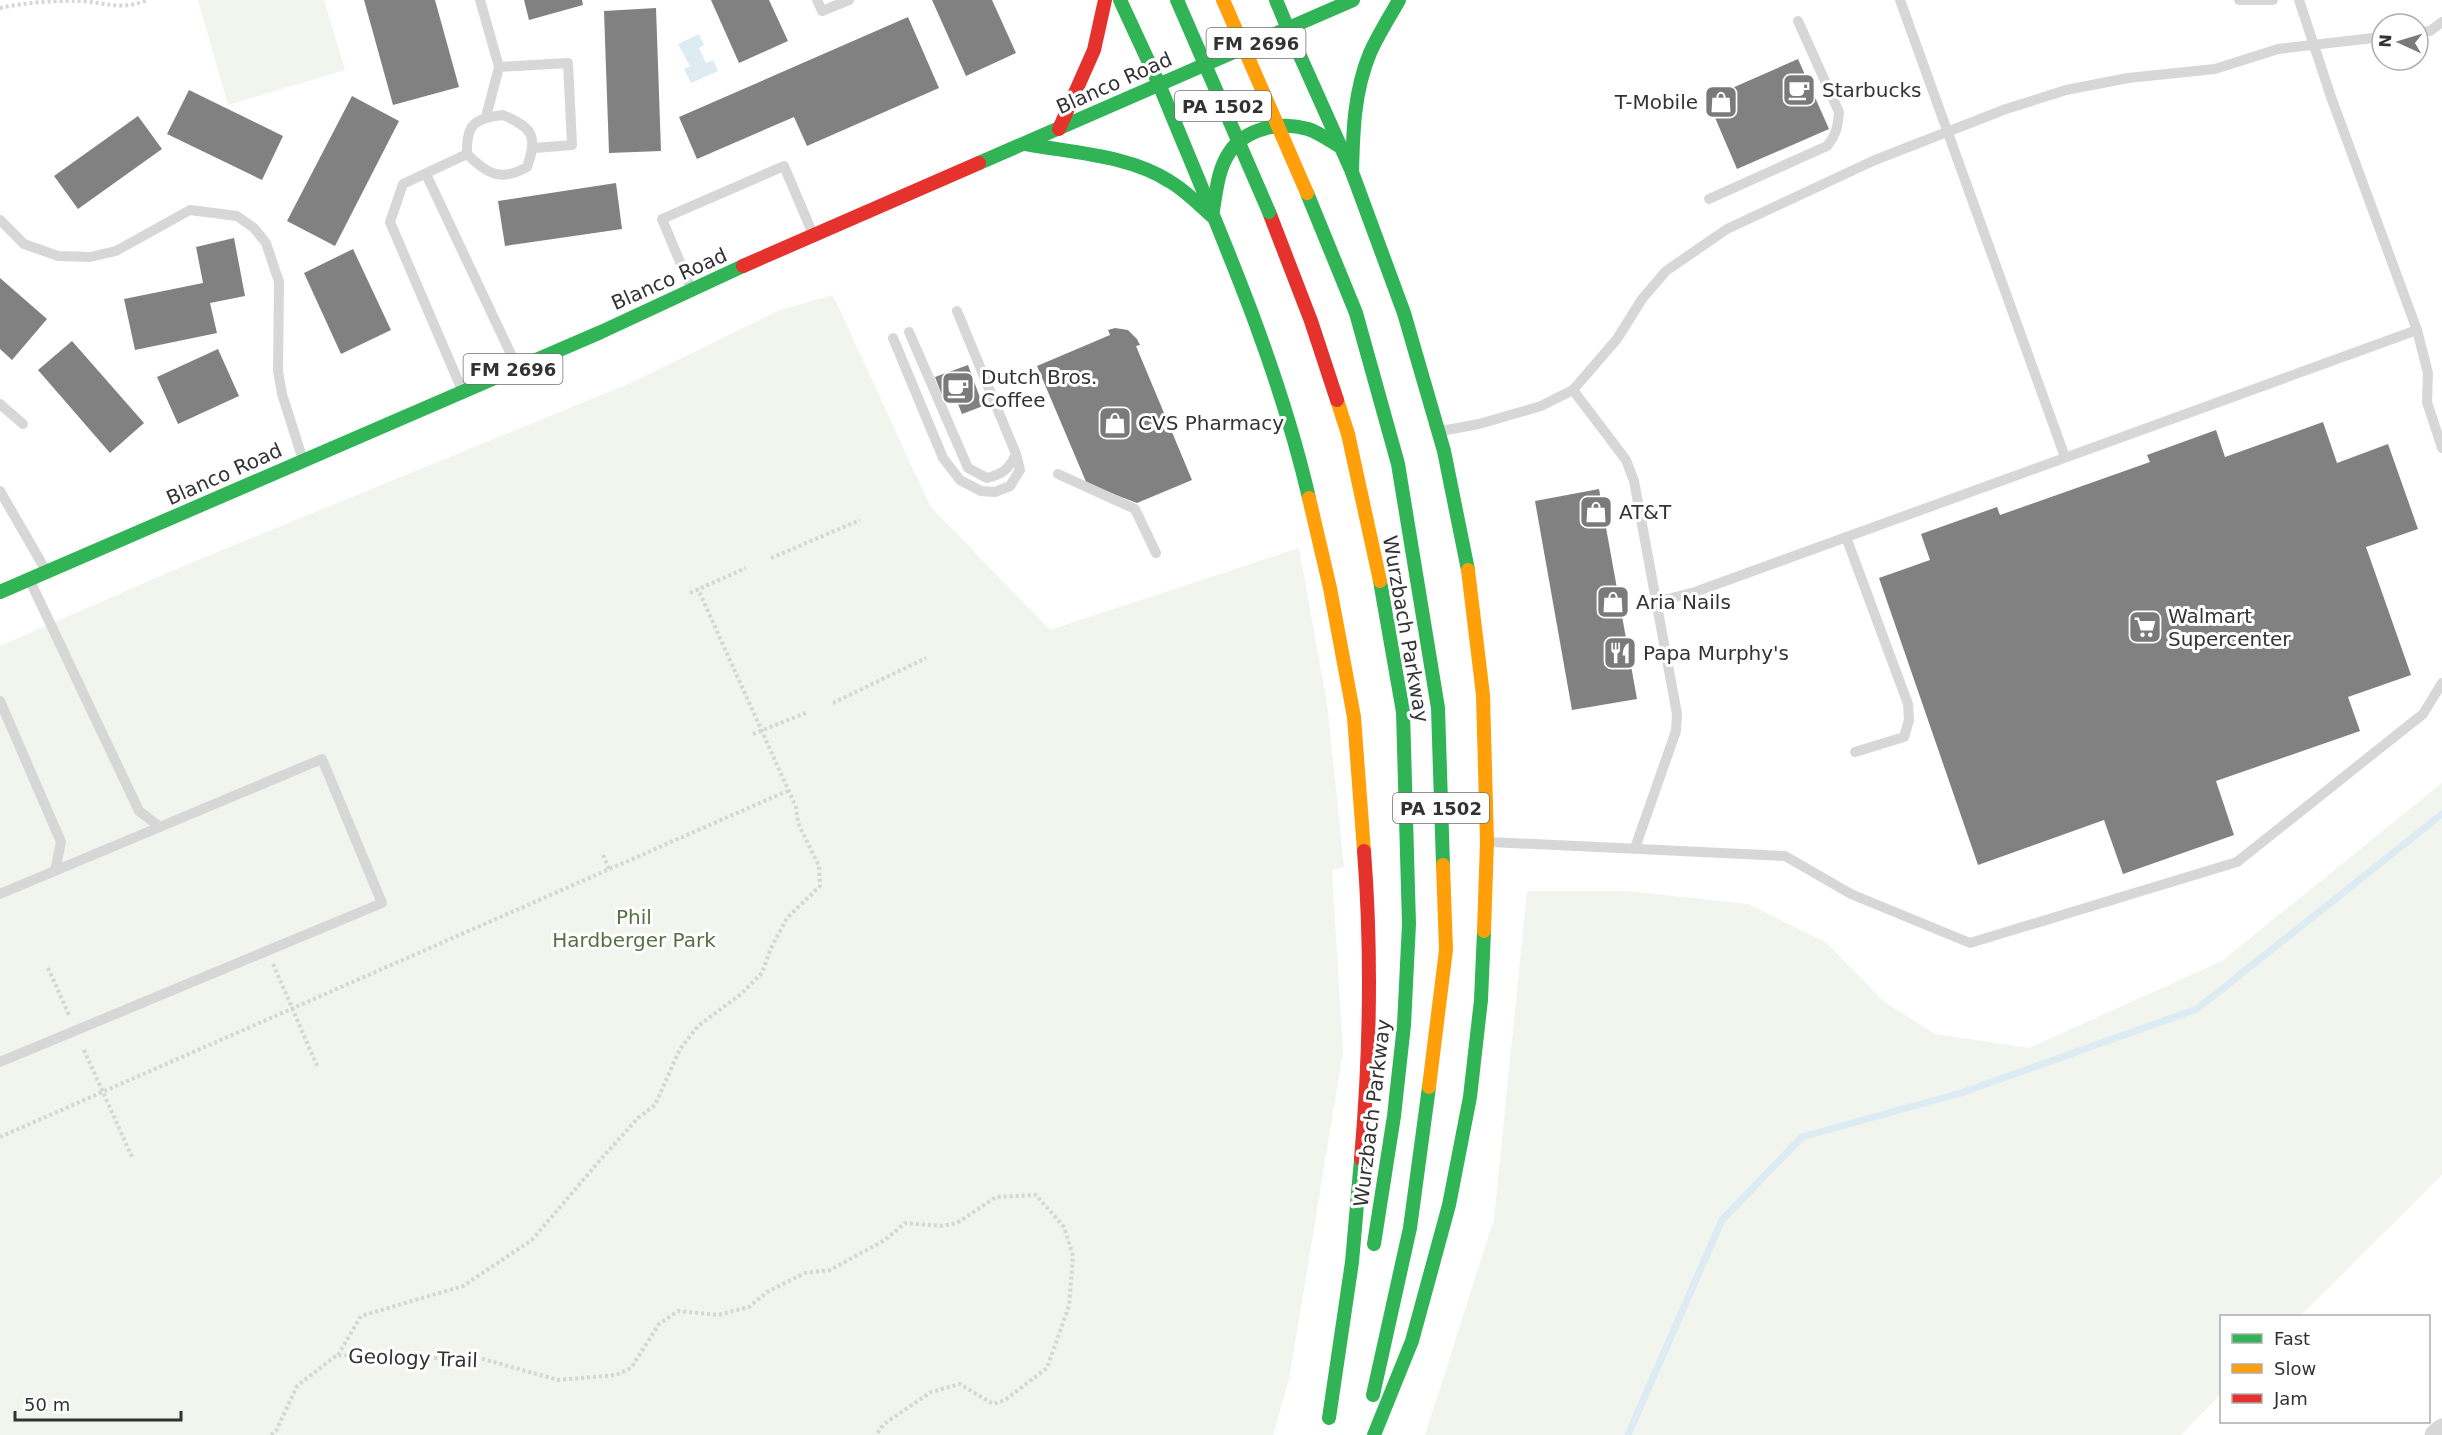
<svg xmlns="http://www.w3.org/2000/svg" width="2442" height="1435" viewBox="0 0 2442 1435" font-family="'DejaVu Sans',sans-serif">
<rect width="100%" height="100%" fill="#fff"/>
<g fill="#f1f5ed">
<polygon points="198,0 324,0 345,70 228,105"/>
<polygon points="833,295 930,506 1050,630 1299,548 1327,703 1344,867 1332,870 1343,1053 1289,1379 1273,1435 0,1435 0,646 181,567 633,382 780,310"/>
<polygon points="2442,783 2442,1175 2300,1316 2222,1316 2221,1394 2181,1435 1425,1435 1494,1219 1527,891 1627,891 1748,904 1827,943 1883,1001 1935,1034 2029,1048 2222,961"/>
</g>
<polygon fill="#ddebf3" points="699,34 704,45 699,48 706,63 713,60 718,71 691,83 684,69 690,66 678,44"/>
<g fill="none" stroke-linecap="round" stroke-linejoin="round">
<polyline stroke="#ddebf3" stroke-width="7" points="1628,1435 1722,1220 1802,1137 1961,1093 2197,1009 2442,814"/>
</g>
<g fill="#818181">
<polygon points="364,0 435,0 459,87 393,105"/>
<polygon points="524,0 582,0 583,5 529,20"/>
<polygon points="711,0 769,0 788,41 739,63"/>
<polygon points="932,0 992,0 1016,53 966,76"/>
<polygon points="656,8 661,151 609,153 604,11"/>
<polygon points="908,17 939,88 807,146 794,117 697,159 679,117"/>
<polygon points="1798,59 1829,129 1737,169 1707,99"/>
<polygon points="189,90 283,136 262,180 167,134"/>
<polygon points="352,96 399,121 335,246 287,221"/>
<polygon points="138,116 162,149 78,209 54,176"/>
<polygon points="616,183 622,229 505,246 498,201"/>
<polygon points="234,238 245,296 210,303 217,333 135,350 124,299 203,283 196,247"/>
<polygon points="353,249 391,330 341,354 304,273"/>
<polygon points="0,278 47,319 12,360 0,349"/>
<polygon points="1115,328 1128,330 1137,339 1140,345 1136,346 1192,480 1137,503 1087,484 1037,366 1110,335 1108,330"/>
<polygon points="72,341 144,423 110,453 38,370"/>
<polygon points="218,349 239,396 178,424 157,377"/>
<polygon points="968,365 983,406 962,414 956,399 945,403 935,377"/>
<polygon points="2323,422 2337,463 2388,444 2418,529 2366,547 2411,675 2348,697 2360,731 2216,781 2234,835 2123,874 2104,820 1978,865 1879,578 1930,560 1921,534 1997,507 2000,515 2150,462 2147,455 2216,430 2225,457"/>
<polygon points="1599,489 1637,699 1572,710 1535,501"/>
</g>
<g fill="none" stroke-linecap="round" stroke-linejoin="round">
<g stroke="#d6d6d6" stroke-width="4" stroke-dasharray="3 3" stroke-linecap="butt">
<path d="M0,8C24,3 54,0 79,1C104,2 122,11 147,0"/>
<polyline points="771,558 860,520"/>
<polyline points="690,593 746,568"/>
<polyline points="833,703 926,658"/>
<polyline points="753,734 808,712"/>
<polyline points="603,855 609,869"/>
<polyline points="273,964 318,1068"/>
<polyline points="48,968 69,1015"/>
<polyline points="84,1050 132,1157"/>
<polyline points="0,1137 787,791"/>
<polyline points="338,1355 361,1316 463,1286 532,1240 601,1159 638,1118 655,1105 680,1049 698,1026 741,994 762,973 771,948 787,918 820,886 819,866 798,823 796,807 698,589"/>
<polyline points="271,1435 276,1431 297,1386 337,1355 435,1358 476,1357 558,1380 616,1375 631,1368 659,1324 678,1311 718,1315 749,1307 767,1292 805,1273 830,1270 885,1240 905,1223 942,1226 957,1223 996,1197 1036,1195 1064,1227 1073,1256 1069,1306 1047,1368 1005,1400 993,1404 960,1384 931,1392 884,1424 876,1435"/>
</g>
<g stroke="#d7d7d7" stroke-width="10">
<polyline points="480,0 499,67 486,117"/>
<polyline points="817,0 822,11 849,0"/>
<polyline points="1900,0 2065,457"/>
<polyline points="2239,0 2273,0"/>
<polyline points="2299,0 2331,97 2417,330 2428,373 2427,402 2442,448"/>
<polyline points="2418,32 2430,31 2442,22"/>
<polyline points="499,67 568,63 572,145 534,148"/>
<path d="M503,115C533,128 538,136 527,167C501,182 487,174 467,154C466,125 474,118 503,115Z"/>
<polyline points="426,174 516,365"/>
<path d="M1709,199L1827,146C1836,135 1838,127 1839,112L1798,21"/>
<polyline points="0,220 24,244 58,256 90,257 116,251 190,210 237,216 254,228 266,243 279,282 278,371 282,394 302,457"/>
<polyline points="690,286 662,219 784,166 812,232"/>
<path d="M909,332L968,468L987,478C1003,474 1009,469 1016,454L957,311"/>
<polyline points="893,338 943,458 960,480 981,491 995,492 1010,486 1020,470 1016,454"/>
<polyline points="462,390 390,222 403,184 467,154"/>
<polyline points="1573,390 1626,460 1634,481 1677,714 1676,731 1635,848"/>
<polyline points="0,404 23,424"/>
<polyline points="1441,431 1479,424 1541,406 1573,390 1617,339 1642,299 1666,271 1727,229 1875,160 2006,109 2066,90 2128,78 2215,69 2278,49 2382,37"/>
<polyline points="1058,474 1135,509 1156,553"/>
<polyline points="0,491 45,569"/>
<polyline points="1846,537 1908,704 1909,720 1904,737 1855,752"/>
<polyline points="31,583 139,811 160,827"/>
<polyline points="1656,602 1695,592 2417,330"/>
<polyline points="0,701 61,842 55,871"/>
<polyline points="1490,842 1785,856 1851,894 1970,943 2237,862 2423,714 2442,683"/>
<polyline points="0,894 322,759 382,903 0,1062"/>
</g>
<polyline stroke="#d7d7d7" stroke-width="21" points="2435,1435 2442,1429"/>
<g stroke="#30b455" stroke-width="14">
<polyline points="1120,0 1159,84"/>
<polyline points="1276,0 1288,29"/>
<polyline points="1288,29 1352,172 1404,313 1444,451 1468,570"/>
<path d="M1159,84C1214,219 1276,355 1309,498"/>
<path d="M1026,144C1073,153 1128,155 1169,181C1185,190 1198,204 1212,216"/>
<polyline points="979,163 1353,0"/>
<path d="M1352,172C1353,132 1354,91 1370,53C1378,35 1389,18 1399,0"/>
<polyline points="1307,193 1356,313 1398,464 1438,708 1443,865"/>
<path d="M1212,216C1216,195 1217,171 1229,153C1245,128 1281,121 1308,129C1320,133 1330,141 1341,147"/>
<polyline points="0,592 601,332 743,266"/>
<polyline points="1374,1244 1394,1116 1404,1025 1409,924 1403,712 1380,581"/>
<polyline points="1373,1395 1410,1228 1429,1087"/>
<polyline points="1329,1418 1352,1262 1361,1159"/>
<polyline points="1374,1435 1412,1341 1449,1205 1470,1097 1481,1000 1484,931"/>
</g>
<g stroke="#ff9f0a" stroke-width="14">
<polyline points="1337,400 1348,434 1380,581"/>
<polyline points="1309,498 1330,588 1354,717 1364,851"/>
<polyline points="1468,570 1483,695 1487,842 1484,931"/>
<polyline points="1429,1087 1446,950 1443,865"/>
</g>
<g stroke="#e5322d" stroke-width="14">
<polyline points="1059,129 1094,50 1105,0"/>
<polyline points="1269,212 1311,321 1337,400"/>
<polyline points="743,266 979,163"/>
<path d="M1361,1159C1370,1056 1372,953 1364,851"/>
</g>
<polyline stroke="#30b455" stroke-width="14" points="1177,0 1269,212"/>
<polyline stroke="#ff9f0a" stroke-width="14" points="1223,0 1307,193"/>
</g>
<defs>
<g id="cafe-square" transform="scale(1.725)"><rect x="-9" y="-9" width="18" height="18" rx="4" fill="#7a7a7a" stroke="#fff"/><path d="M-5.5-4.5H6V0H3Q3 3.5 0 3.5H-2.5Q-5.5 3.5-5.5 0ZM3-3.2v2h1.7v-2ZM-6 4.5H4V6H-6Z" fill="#fff"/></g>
<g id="shop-square" transform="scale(1.725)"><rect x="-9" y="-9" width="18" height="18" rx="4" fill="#7a7a7a" stroke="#fff"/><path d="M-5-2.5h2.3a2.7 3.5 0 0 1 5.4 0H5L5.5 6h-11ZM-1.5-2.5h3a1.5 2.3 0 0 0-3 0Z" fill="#fff"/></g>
<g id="supermarket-square" transform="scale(1.725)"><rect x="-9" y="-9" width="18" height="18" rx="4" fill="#7a7a7a" stroke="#fff"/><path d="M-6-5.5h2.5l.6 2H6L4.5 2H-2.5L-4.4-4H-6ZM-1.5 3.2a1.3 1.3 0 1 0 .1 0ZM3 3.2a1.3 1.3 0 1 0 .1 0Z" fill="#fff"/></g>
<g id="restaurant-square" transform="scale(1.725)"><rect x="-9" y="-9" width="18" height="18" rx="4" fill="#7a7a7a" stroke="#fff"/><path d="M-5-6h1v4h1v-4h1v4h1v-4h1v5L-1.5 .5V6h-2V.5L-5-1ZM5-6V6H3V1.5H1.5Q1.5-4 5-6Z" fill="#fff"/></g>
</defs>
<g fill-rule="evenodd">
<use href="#cafe-square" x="1799" y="90"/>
<use href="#shop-square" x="1721" y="102"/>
<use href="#cafe-square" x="958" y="388"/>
<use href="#shop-square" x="1115" y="423"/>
<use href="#shop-square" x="1596" y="512"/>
<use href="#shop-square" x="1613" y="602"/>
<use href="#supermarket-square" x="2145" y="627"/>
<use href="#restaurant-square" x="1620" y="653"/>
</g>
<g text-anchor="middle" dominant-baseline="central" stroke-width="6" stroke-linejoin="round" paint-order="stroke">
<g fill="#fff" stroke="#707070" stroke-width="1.5">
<rect x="1206.5" y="28" width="99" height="30" rx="4.5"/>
<rect x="1175" y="91" width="96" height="30" rx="4.5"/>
<rect x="463.5" y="354" width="99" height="30" rx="4.5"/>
<rect x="1393" y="793" width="96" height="30" rx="4.5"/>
</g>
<g font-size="18" font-weight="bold" fill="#333">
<text x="1256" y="43">FM 2696</text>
<text x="1223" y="106">PA 1502</text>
<text x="513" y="369">FM 2696</text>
<text x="1441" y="808">PA 1502</text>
</g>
<g font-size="20" fill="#333" stroke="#fff">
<text transform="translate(1114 83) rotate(-24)">Blanco Road</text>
<text transform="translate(669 279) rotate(-24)">Blanco Road</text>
<text transform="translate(224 474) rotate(-24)">Blanco Road</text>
<text transform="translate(1406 629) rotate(80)">Wurzbach Parkway</text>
<text transform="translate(1372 1113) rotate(-83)">Wurzbach Parkway</text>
<text transform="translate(413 1358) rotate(2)">Geology Trail</text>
</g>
<g font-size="20" fill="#333" stroke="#fff" text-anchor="start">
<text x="1822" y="90">Starbucks</text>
<text x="1698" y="102" text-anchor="end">T-Mobile</text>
<text x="981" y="377">Dutch Bros.<tspan x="981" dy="23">Coffee</tspan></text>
<text x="1138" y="423">CVS Pharmacy</text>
<text x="1619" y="512">AT&amp;T</text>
<text x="1636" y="602">Aria Nails</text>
<text x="2168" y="616">Walmart<tspan x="2168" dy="23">Supercenter</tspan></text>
<text x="1643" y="653">Papa Murphy's</text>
</g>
<g font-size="20" fill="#56703f" stroke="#fff">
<text x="634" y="917">Phil<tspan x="634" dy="23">Hardberger Park</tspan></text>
</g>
</g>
<rect x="2220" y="1315" width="210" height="108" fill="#ffffff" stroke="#adadad" stroke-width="1.5"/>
<rect x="2232" y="1334" width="30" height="9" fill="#30b455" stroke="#adadad" stroke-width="1.5"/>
<text x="2274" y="1345" font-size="18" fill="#333333">Fast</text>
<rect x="2232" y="1364" width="30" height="9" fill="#ff9f0a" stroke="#adadad" stroke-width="1.5"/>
<text x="2274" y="1375" font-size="18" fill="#333333">Slow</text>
<rect x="2232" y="1394" width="30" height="9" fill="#e5322d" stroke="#adadad" stroke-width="1.5"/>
<text x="2274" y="1405" font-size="18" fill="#333333">Jam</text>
<g transform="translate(2400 42) rotate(274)"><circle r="28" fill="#ffffff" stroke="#adadad" stroke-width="1.5"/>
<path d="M0-4.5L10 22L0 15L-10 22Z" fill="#7a7a7a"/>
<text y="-9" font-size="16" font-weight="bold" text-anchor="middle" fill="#333333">N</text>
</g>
<path d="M15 1411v9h166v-9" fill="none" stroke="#333333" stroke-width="3"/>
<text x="24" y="1411" font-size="18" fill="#333333" stroke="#ffffff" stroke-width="4.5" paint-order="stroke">50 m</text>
</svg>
